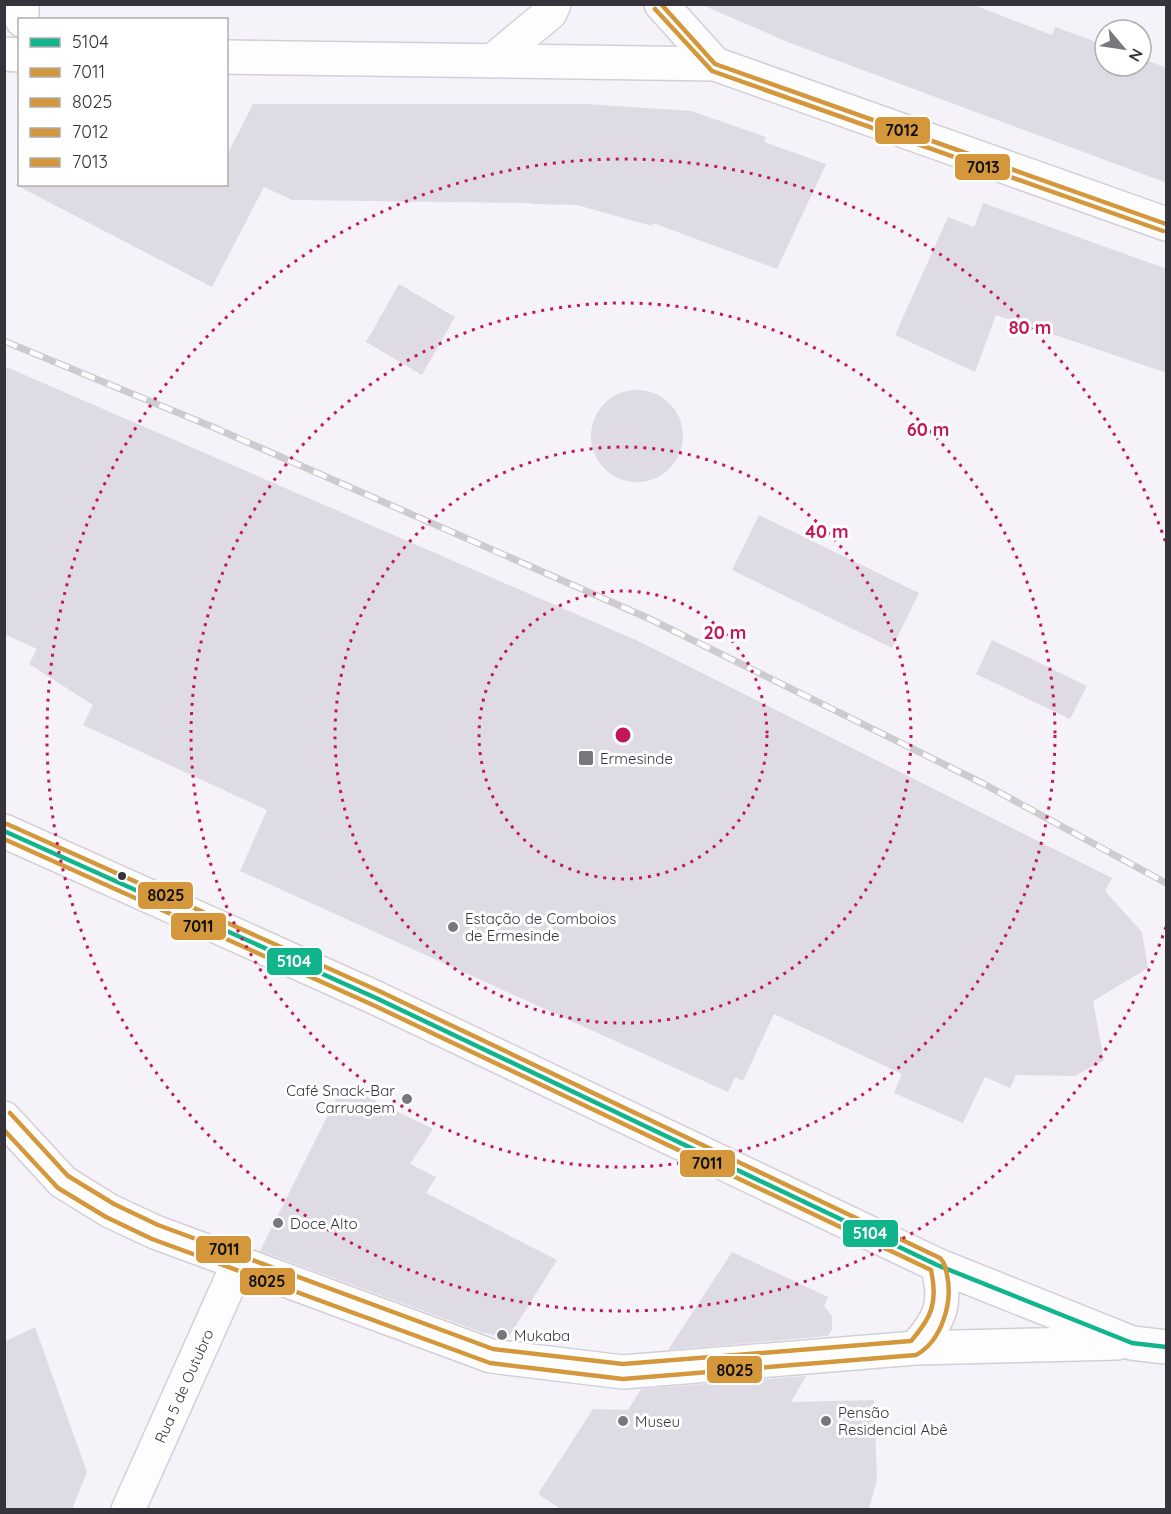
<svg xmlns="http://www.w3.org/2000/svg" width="1171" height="1514" viewBox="0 0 1171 1514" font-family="Quicksand,sans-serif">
<rect width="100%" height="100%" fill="#f6f2fa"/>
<g fill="#dfdbe4">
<polygon points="700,4 971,4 1052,35 1055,27 1105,45 1105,66 1141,66 1141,58 1167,68 1167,183 790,43"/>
<polygon points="253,104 585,104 691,111 766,137 764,142 826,164 777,269 653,223 652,226 577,205 530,204 531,203 292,200 264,187 212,287 14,184 226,184 226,157"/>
<polygon points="983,203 1167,269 1167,373 996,315 975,372 895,335 948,217 974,227"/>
<polygon points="399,284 455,317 422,375 366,342"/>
<polygon points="4,366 638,641 1112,878 1105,891 1142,932 1148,968 1093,1001 1104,1060 1075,1076 1016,1075 1010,1088 985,1077 963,1123 894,1093 902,1074 774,1014 743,1081 735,1077 728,1092 240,871 267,810 83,725 93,705 29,664 37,649 4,634"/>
<circle cx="637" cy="436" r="46"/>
<polygon points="759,515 919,593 892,648 732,570"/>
<polygon points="992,640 1087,686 1070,719 976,674"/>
<polygon points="343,1085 433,1129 410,1164 436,1177 426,1193 557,1260 508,1338 481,1332 260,1251"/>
<polygon points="732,1252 828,1297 824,1306 832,1316 832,1330 828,1336 668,1350"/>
<polygon points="35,1327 87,1472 72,1509 4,1509 4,1342"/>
<polygon points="806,1376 791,1402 874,1400 877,1480 869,1509 561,1509 538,1494 593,1409 628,1410 641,1389"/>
</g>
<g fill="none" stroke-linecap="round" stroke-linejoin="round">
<g stroke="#d3cfd7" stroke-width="36">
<g id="minor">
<polyline points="22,4 22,20"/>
<polyline points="661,4 715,64"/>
<polyline points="4,54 20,55"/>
<polyline points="226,57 715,64 1166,224"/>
<polyline points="492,61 550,13 554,4"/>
</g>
</g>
<g stroke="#d3cfd7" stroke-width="36">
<g id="major">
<polyline points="4,831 376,998 937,1265 1132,1343 1166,1347"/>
<polyline points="4,1118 63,1182 110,1211 155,1232 491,1356 623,1372 915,1348 1118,1343"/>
<path d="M915,1348C941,1319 948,1303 937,1265"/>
<polyline points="128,1510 239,1262"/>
</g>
</g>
<use href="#minor" stroke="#fefdfe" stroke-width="33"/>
<use href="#major" stroke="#fefdfe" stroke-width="33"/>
<g stroke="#cccbce" stroke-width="7">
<polyline id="rail" points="4,341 215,428 650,619 984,784 1166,883"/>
</g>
<use href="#rail" stroke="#fff" stroke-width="4.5" stroke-dasharray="14" stroke-linecap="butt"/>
<g stroke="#fff" stroke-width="9">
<polyline id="bus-1" points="4,831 376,998 937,1265 1132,1343 1166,1347"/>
</g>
<g stroke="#fff" stroke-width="9">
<path id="bus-2" d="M4,839L373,1005L931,1270C938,1302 932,1317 911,1341L623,1364L493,1349L158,1225L114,1204L68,1176L10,1113"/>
</g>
<g stroke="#fff" stroke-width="9">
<path id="bus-3" d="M4,1130L58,1188L106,1217L152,1239L490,1363L623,1379L916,1355C942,1341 953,1302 947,1275C946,1269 945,1263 940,1258L379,991L7,824"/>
</g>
<g stroke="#fff" stroke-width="9">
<polyline id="bus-4" points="661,4 715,64 1166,224"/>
</g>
<g stroke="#fff" stroke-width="9">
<polyline id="bus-5" points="655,9 712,71 1163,231"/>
</g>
<use href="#bus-1" stroke="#10b58c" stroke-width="4.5"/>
<use href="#bus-2" stroke="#d4973b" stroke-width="4.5"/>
<use href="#bus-3" stroke="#d4973b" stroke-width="4.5"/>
<use href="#bus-4" stroke="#d4973b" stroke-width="4.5"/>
<use href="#bus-5" stroke="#d4973b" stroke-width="4.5"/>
</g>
<g fill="none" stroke="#c2185b" stroke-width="3" stroke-dasharray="3 6">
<circle cx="623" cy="735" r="144"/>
<circle cx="623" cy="735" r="288"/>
<circle cx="623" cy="735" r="432"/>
<path d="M1166 927A576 576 0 1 1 1166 543"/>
</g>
<g fill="#7a767e" stroke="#fff" stroke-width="2">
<rect x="578" y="750" width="16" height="16" rx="3"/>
<circle cx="453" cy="927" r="6"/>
<circle cx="407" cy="1099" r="6"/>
<circle cx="278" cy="1223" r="6"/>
<circle cx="502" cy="1335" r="6"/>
<circle cx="623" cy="1421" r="6"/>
<circle cx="826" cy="1421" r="6"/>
</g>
<circle fill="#37333c" stroke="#fff" stroke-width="2" cx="122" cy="876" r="5"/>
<g text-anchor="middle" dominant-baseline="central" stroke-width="6" stroke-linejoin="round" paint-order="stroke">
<g font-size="15" fill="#37333c" stroke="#fff" text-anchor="start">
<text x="600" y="758">Ermesinde</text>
<text x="465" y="918">Estação de Comboios<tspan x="465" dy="17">de Ermesinde</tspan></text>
<text x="395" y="1090" text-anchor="end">Café Snack-Bar<tspan x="395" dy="17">Carruagem</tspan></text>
<text x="290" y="1223">Doce Alto</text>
<text x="514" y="1335">Mukaba</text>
<text x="838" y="1412">Pensão<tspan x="838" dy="17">Residencial Abê</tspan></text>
<text x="635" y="1421">Museu</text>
</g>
<g font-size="15" fill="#37333c" stroke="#fff">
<text transform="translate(184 1386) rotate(-66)">Rua 5 de Outubro</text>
</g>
</g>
<circle cx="623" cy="735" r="9" fill="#c2185b" stroke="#fff" stroke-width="3"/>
<g font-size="18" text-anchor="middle" font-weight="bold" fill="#c2185b" stroke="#fff" stroke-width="6" stroke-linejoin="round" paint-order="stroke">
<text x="1030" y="334">80 m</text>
<text x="928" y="436">60 m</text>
<text x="827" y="538">40 m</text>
<text x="725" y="639">20 m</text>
</g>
<g stroke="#fff" stroke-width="2">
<rect x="874" y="116" width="57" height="29" rx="6" fill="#d4973b"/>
<rect x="954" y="153" width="57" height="28" rx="6" fill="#d4973b"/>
<rect x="137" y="881" width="57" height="29" rx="6" fill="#d4973b"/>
<rect x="170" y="912" width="57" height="29" rx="6" fill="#d4973b"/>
<rect x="266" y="947" width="57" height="29" rx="6" fill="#10b58c"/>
<rect x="679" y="1149" width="57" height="29" rx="6" fill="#d4973b"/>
<rect x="842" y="1219" width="57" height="29" rx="6" fill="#10b58c"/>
<rect x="195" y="1235" width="57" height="29" rx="6" fill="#d4973b"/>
<rect x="239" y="1267" width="57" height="29" rx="6" fill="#d4973b"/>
<rect x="706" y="1355" width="57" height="29" rx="6" fill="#d4973b"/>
</g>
<g font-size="16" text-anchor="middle" font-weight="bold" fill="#fff">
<text x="294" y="967">5104</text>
<text x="870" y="1239">5104</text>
</g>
<g font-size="16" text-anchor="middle" font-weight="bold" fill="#111">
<text x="902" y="136">7012</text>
<text x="983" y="173">7013</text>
<text x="166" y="901">8025</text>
<text x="198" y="932">7011</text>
<text x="707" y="1169">7011</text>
<text x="224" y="1255">7011</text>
<text x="267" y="1287">8025</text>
<text x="735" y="1376">8025</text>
</g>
<rect width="1171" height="1514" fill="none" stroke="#37333c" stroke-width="12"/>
<rect x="18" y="18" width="210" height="168" fill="#ffffff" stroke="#afadb1" stroke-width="1.5"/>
<rect x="30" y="38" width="30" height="9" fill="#10b58c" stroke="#afadb1" stroke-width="1.5"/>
<text x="72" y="48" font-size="18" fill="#37333c">5104</text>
<rect x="30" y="68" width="30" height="9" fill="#d4973b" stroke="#afadb1" stroke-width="1.5"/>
<text x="72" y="78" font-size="18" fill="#37333c">7011</text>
<rect x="30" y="98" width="30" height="9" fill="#d4973b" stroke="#afadb1" stroke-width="1.5"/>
<text x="72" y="108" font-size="18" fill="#37333c">8025</text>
<rect x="30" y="128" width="30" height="9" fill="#d4973b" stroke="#afadb1" stroke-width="1.5"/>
<text x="72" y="138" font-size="18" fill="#37333c">7012</text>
<rect x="30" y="158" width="30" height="9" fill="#d4973b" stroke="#afadb1" stroke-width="1.5"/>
<text x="72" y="168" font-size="18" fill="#37333c">7013</text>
<g transform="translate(1123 48) rotate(119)"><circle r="28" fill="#ffffff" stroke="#afadb1" stroke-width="1.5"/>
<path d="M0-4.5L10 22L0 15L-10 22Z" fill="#7a767e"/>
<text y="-9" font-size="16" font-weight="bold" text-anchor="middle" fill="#37333c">N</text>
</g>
</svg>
